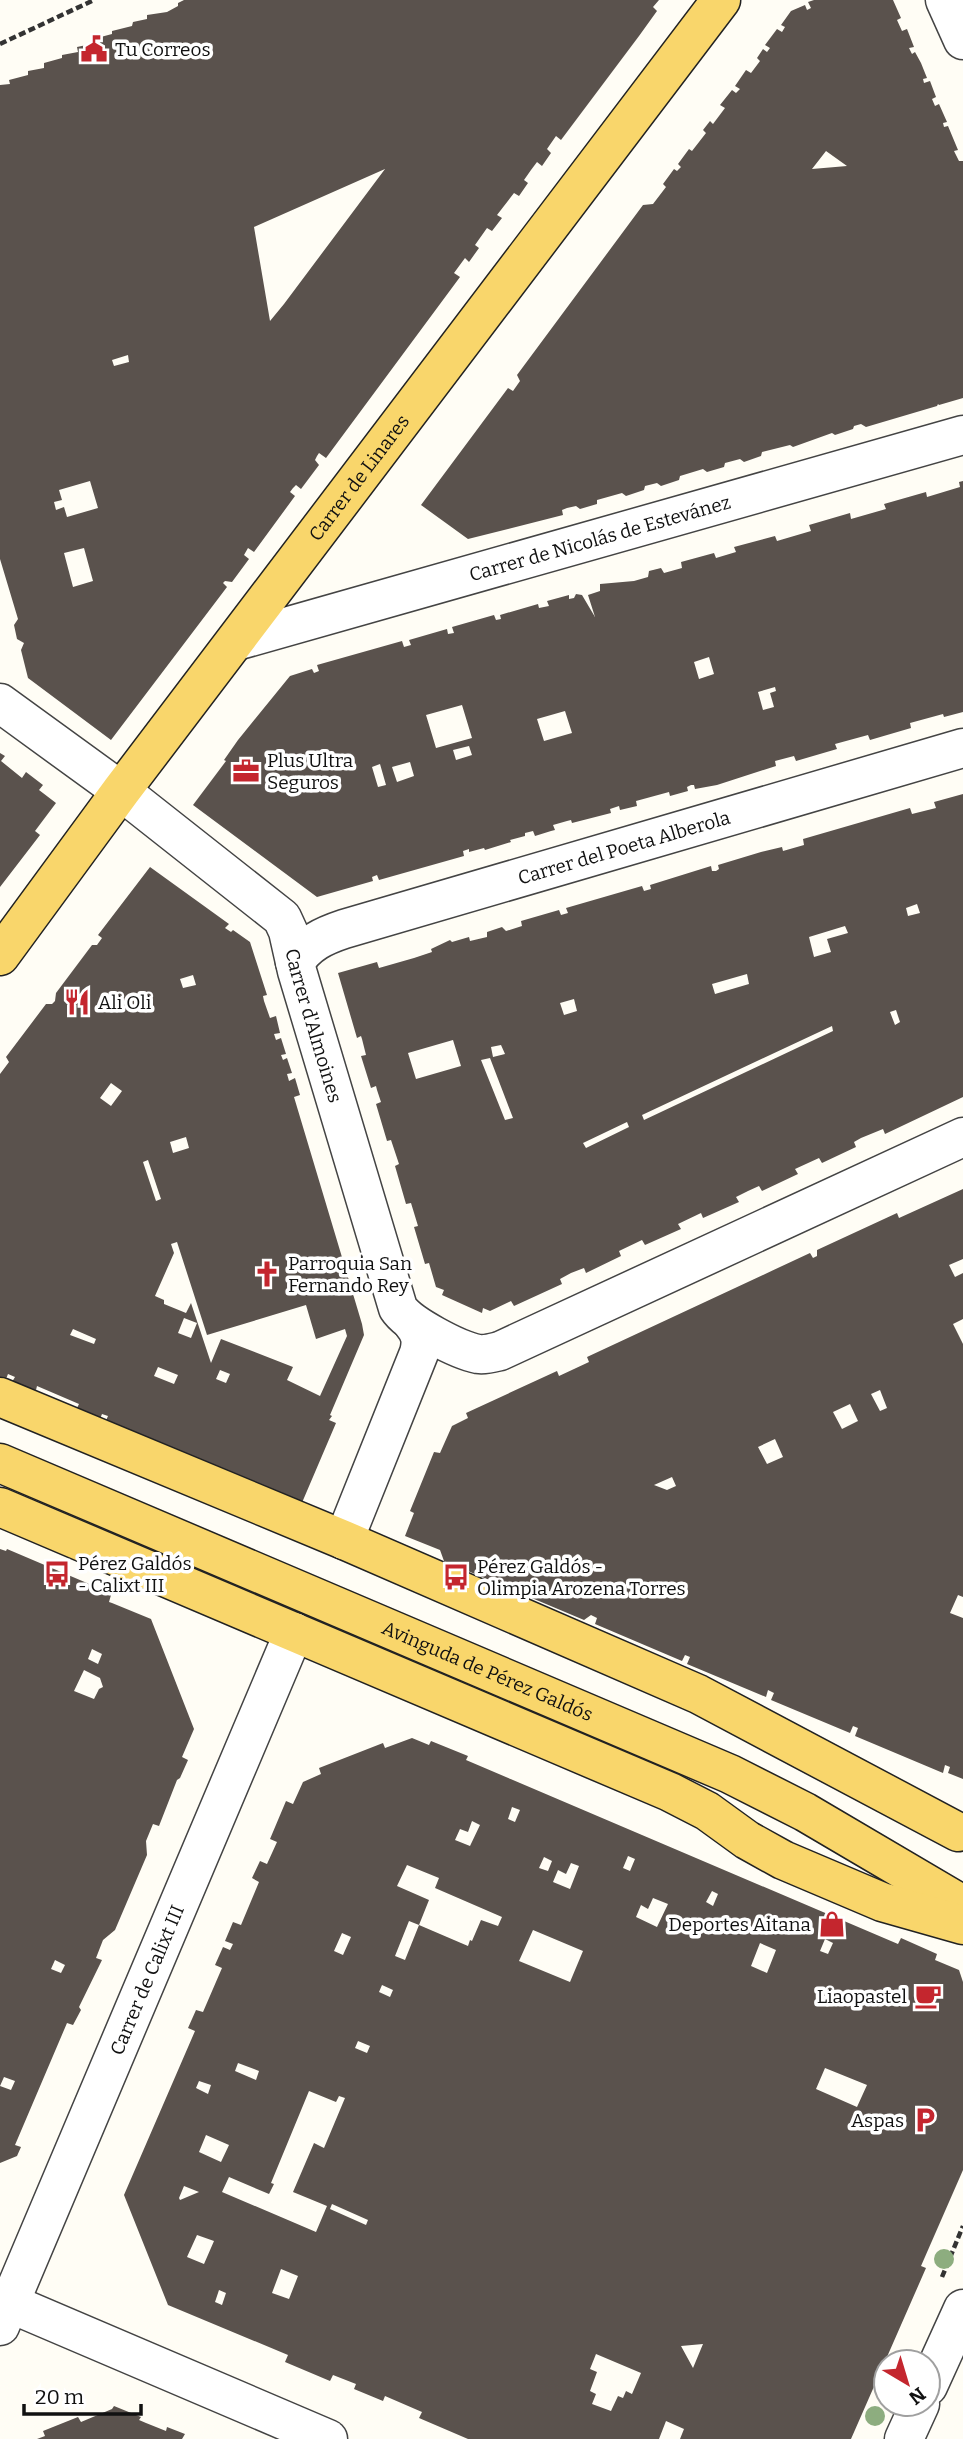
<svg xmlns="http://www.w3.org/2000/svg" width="963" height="2439" viewBox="0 0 963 2439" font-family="Bitter,serif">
<rect width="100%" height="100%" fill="#fffdf5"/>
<g fill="#5a524d" fill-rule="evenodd">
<path d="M184,0H659L653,7L657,11L639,36L561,140L556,136L547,149L551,153L542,166L537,162L531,170L524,180L528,183L519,196L514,193L497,215L502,218L492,231L487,228L475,245L479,248L469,262L465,258L454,273L460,277L326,458L319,453L317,456L315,460L319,465L301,489L296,485L293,488L290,492L295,496L254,552L248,548L244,555L249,559L232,582L225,581L223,583L227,587L111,740L28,678L21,650L24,643L17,639L14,625L18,619L0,559V85L10,84L9,80L28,75V71L44,68V63L62,58V55L78,52L77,47L96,43L97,38L112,34V31L132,26L133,22L147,19V15L167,12L178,6V3ZM385,169L284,304L270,321L254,227ZM128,355L129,362L114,366L112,360ZM90,481L98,508L67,517L64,507L56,510L54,502L62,500L59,490ZM84,548L93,581L73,587L64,553Z"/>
<path d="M814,0H893L901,18L897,20L902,31L907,29L914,47L909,48L912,54L915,52L921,63L927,78L923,79L924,83L930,81L936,97L932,99L935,106L939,104L947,122L943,123L944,127L948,126L958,150L954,151L959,161H963V398L939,405L938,404L937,406L866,427L861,424L854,426L853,429L835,435L832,433L793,447L790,445L762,452L761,456L744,462L740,459L725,463L724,467L707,472L703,469L680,476L679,480L661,486L657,483L645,486L644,490L626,496L622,493L597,500V504L580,509L576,506L567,508L562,510L563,515L468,539L421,505L508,388L513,391L520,381L517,375L643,205L653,204L666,187L663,184L674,169L677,171L681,167L678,164L689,149L692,151L706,133L703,130L710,121L713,124L725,108L720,105L732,90L736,93L740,89L735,86L746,70L751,73L760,61L757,58L763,49L767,52L770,48L765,45L777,29L782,32L785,27L781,25L791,11L805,5L807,10L811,8L808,2ZM826,151L847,166L812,169Z"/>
<path d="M963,481V712L944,717L943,714L910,723L911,728L870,740L868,735L835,744L837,749L796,761L794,756L775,761L776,766L717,785L695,789L694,785H691L687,787L688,791L670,796L669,792L636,801L637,806L620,810L619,806L610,809L611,813L572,823L571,820L567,821L553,825L555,830L551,831L535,836L533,831L525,833V836L510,840L511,842L485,850L484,848L469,852V849L463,851L464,856L379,880L377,875L372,877L373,881L317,897L193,805L226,761L224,760L238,740L290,676L312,669L314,673L319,671L317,665L402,641L404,647L411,645L409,640L447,629L448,634L454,633L452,627L494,615L496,620L501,619L500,615L538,604L539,608L549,606L547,601L569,595V599L574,598L576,594L582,595L595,617L588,595L600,591V584L634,581L648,577L649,571L661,568L664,573L682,568L681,562L714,553L716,558L736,552L734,547L775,536L777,541L811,531L809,525L850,513L851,519L886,509L884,504L926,492L927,497L960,487L959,482ZM709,657L714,674L699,679L694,662ZM775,687L776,691L770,693L774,707L763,710L758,692ZM462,705L472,738L436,748L426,715ZM565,711L572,733L544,741L537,719ZM469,746L472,755L456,760L453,750ZM410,762L414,776L397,782L392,767ZM380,764L386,785L378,787L372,767Z"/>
<polygon points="0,753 5,756 1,761 22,778 26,772 43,785 39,790 56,803 35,831 40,835 0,887"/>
<path d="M963,794V1097L885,1134L883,1129L861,1138L854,1142L856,1147L822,1163L819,1158L795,1169L798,1174L762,1191L759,1186L748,1191L736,1197L739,1202L703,1218L701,1213L678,1224L681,1229L645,1245L642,1240L619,1251L621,1256L586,1273L584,1268L571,1273L560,1279L562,1284L514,1306L511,1301L490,1311L483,1308L482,1313L442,1295L444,1290L436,1287L429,1263L425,1264L414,1227L418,1226L411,1203L406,1204L395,1166L399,1164L391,1140L387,1141L376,1104L381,1102L377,1090L376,1086L371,1088L361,1056L366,1055L362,1039L361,1036L357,1038L338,973L377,962L379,968L414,958L432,952L431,949L450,940L452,942L469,937L470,941L487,937V932L502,927L506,931L522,926L521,921L559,910L561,915L568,913L566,908L642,886L644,891L651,889L650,885L711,866L712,871H716L719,869L718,865L761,852L782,847L783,851L804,845L803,839L910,808L912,814L936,808L934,802ZM917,904L920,913L908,916L906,908ZM845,926L848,933L827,939L831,952L814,957L809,937ZM747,974L749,984L715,994L712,984ZM574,999L577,1011L564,1015L560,1003ZM896,1010L900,1022L895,1025L890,1012ZM832,1026L833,1031L644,1120L642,1115ZM453,1040L461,1066L416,1079L408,1053ZM501,1045L505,1054L493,1057L491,1047ZM490,1058L513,1118L505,1120L481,1060ZM627,1122L629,1127L586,1148L583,1143Z"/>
<path d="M150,867L229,924L225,928L231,932L233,930L250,942L267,995L263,996L264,1001L270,1018L276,1016L280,1033L274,1034L276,1040L281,1038L286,1054L281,1055L283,1060L287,1058L292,1073L287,1074L289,1081L295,1078L300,1095L294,1097L362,1324L364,1335L330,1415L332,1416L329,1420L336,1423L301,1505L105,1423L108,1416L102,1414L100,1419L77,1408L79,1404L37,1386L36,1390L12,1382L15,1377L8,1374L6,1379L0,1380V1074L9,1062L6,1057L46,1004H52L55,1001L56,993L92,945H97L102,938L98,935ZM193,975L196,985L183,988L180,979ZM111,1083L122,1091L111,1106L100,1098ZM186,1137L189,1148L173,1153L170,1142ZM148,1160L161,1199L156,1201L143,1162ZM177,1242L207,1335L306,1305L316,1339L345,1329L347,1336L320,1396L287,1380L293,1367L221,1339L211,1363L191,1303L186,1313L164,1304V1300L155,1296L174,1253L171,1244ZM184,1318L197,1323L191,1338L178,1333ZM73,1329L96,1339L94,1344L70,1335ZM158,1367L178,1375L174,1384L154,1376ZM220,1370L230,1374L226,1383L216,1379Z"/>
<path d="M963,1189V1259L949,1265L955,1277L963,1273V1319L953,1324L963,1344V1597L958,1595L950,1613L963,1618V1779L948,1773L950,1767L945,1765L943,1773L855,1736L858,1728L853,1726L850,1733L771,1700L774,1693L768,1690L766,1697L687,1664L690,1657L685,1655L682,1661L595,1624L597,1618L591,1615L584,1620L444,1561L440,1550L405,1536L414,1513L410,1511L434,1452L440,1453L452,1426L468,1418L466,1413L557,1371L559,1376L589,1362L587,1357L810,1253L813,1258L817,1256V1250L897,1213L899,1218ZM880,1390L887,1408L880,1411L871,1394ZM850,1404L858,1421L842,1429L833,1412ZM775,1439L783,1457L767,1464L758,1447ZM672,1477L676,1486L667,1490L654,1485Z"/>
<path d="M0,1549L6,1551L7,1549L94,1586L111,1595L109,1602L112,1603L151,1619L194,1729L182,1757L188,1760L180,1778L177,1780L159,1826L153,1824L146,1841L147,1855L115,1930L103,1940L96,1958L102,1960L79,2007L81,2010L73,2025L67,2023L18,2138L15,2145L21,2147L17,2156L0,2163ZM92,1649L102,1654L98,1664L88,1659ZM84,1670L100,1678L103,1687L99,1689L94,1699L74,1691ZM55,1960L65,1965L61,1973L51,1969ZM4,2077L15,2081L11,2090L0,2086Z"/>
<path d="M412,1738L429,1745L431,1741L468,1756L466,1760L898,1944L901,1938L937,1954L935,1960L959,1970L963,1982V2170L921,2266L926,2268L851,2439H680L684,2429L666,2421L659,2439H468L419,2418L422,2412L385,2396L383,2401L354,2389L356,2384L333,2375L330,2381L285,2362L288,2355L168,2305L124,2195L195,2031L188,2028L196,2010L203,2012L222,1968L215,1965L223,1947L230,1950L233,1944L225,1941L233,1922L241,1925L259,1882L252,1878L260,1861L267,1864L277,1842L270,1839L286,1801L293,1804L303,1782L321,1774L319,1768L383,1743L385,1748ZM512,1807L520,1810L515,1822L508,1819ZM472,1821L480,1825L470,1846L455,1840L460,1829L468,1832ZM628,1856L635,1859L630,1871L623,1868ZM544,1857L552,1861L548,1871L539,1868ZM571,1863L579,1866L570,1889L553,1882L558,1870L566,1874ZM407,1865L439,1878L435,1888L502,1917L498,1926L481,1920L472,1941L470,1940L468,1946L419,1925L405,1960L395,1956L409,1921L419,1925L429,1900L397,1886ZM712,1891L718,1894L713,1906L706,1902ZM653,1898L668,1904L657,1927L636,1917L641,1905L648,1909ZM533,1930L583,1951L570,1982L519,1961ZM342,1933L351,1937L343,1955L334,1951ZM825,1939L833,1943L828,1954L820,1951ZM760,1943L776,1950L767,1973L751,1966ZM382,1985L393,1990L390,1997L379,1992ZM358,2041L370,2046L367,2053L355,2048ZM238,2063L259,2071L256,2080L235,2071ZM825,2068L867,2085L857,2107L816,2089ZM199,2081L211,2085L208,2094L196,2088ZM309,2091L336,2102L339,2096L345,2098L324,2148L314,2143L293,2192L327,2206L316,2232L222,2192L229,2177L269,2194L274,2184L271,2183ZM206,2135L229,2145L221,2162L199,2152ZM184,2186L199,2192L180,2200L179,2198ZM332,2204L368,2220L366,2225L330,2209ZM197,2235L214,2241L204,2264L187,2257ZM281,2269L298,2276L289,2299L272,2293ZM219,2290L226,2293L222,2305L215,2302ZM703,2344L693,2368L681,2346ZM596,2354L641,2373L632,2394L626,2391L623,2398L618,2396L611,2411L592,2404L596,2394L590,2391L597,2372L590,2369Z"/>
<polygon points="114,2406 141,2417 139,2420 146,2423 166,2431 167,2427 185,2434 182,2439 37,2439 45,2436 43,2431 78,2417 81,2422 112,2409"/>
</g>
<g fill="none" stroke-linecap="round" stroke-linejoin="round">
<g stroke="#444" stroke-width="41">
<g id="minor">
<polyline points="945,0 963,40"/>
<path id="s1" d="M236,641L963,435"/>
<path id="s2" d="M0,703L121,791L282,918L288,931L297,971L398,1308C409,1325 458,1350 478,1354C486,1355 492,1353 500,1351L963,1137"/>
<path id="s3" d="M295,962C308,943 323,936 344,929L963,748"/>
<path d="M344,1540L419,1353C422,1341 421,1334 413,1324"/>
<polyline points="0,2299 328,2439"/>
<path id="s4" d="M0,2326L294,1632"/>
<polyline points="928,2386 963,2309"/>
<polyline points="904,2439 920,2404"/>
</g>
</g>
<g stroke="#222" stroke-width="41">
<g id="major">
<path id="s5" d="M0,956L121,791L721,0"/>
<polyline points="0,1397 344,1540 698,1694 958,1832"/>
<path id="s6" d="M0,1463L730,1774L805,1812L963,1905"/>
<polyline points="0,1507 670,1792 707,1811 747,1840 783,1860 882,1902 963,1925"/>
</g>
</g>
<g stroke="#333" stroke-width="4.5" stroke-dasharray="7 3.5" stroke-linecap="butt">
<polyline points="0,44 94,0"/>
<polyline points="942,2277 963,2226"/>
</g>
<use href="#minor" stroke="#fff" stroke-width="38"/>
<use href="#major" stroke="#f9d66b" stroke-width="38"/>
</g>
<g fill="#8dad7f">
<circle cx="944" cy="2259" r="10"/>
<circle cx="875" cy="2416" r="10"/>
</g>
<defs>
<g id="civic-bare" transform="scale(2.1)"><path d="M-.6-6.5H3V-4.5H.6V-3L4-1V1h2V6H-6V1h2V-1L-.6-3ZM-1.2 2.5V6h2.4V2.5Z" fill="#c4262e" stroke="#fff" stroke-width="2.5" paint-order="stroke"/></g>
<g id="office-bare" transform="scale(2.1)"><path d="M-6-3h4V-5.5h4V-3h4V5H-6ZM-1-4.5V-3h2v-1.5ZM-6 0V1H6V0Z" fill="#c4262e" stroke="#fff" stroke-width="2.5" paint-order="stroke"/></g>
<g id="restaurant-bare" transform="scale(2.1)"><path d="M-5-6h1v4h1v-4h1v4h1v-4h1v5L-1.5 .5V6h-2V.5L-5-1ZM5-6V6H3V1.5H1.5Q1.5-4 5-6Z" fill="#c4262e" stroke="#fff" stroke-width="2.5" paint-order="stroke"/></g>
<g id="church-bare" transform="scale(2.1)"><path d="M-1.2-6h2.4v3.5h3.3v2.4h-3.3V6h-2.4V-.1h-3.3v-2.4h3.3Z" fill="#c4262e" stroke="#fff" stroke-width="2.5" paint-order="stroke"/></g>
<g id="bus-bare" transform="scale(2.1)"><path d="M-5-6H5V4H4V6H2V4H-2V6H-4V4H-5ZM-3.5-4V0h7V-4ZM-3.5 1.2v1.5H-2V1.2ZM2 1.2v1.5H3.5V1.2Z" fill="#c4262e" stroke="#fff" stroke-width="2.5" paint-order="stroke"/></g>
<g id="shop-bare" transform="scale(2.1)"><path d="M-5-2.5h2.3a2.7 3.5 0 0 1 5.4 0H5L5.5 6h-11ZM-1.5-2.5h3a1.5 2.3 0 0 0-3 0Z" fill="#c4262e" stroke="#fff" stroke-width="2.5" paint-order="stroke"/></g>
<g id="cafe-bare" transform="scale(2.1)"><path d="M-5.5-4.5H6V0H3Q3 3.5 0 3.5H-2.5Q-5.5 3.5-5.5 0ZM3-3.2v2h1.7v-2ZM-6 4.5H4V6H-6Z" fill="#c4262e" stroke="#fff" stroke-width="2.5" paint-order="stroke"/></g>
<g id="parking-bare" transform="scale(2.1)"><path d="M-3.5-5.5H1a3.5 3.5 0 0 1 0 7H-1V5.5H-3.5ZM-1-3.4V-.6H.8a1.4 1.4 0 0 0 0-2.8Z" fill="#c4262e" stroke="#fff" stroke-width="2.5" paint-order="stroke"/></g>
</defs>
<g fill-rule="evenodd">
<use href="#civic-bare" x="94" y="49"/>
<use href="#office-bare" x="246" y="771"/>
<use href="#restaurant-bare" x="77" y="1002"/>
<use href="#church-bare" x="267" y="1274"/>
<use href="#bus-bare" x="57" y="1574"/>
<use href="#bus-bare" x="456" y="1577"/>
<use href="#shop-bare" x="832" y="1924"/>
<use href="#cafe-bare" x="928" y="1996"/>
<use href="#parking-bare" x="925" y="2120"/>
</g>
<g text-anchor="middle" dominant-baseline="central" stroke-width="7" stroke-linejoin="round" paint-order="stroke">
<g font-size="19" fill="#111" stroke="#fff" text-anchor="start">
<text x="115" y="49">Tu Correos</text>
<text x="267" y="760">Plus Ultra<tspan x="267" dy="22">Seguros</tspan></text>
<text x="98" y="1002">Ali Oli</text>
<text x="288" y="1263">Parroquia San<tspan x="288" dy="22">Fernando Rey</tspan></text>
<text x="78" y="1563">Pérez Galdós<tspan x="78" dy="22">- Calixt III</tspan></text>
<text x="477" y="1566">Pérez Galdós -<tspan x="477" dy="22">Olimpia Arozena Torres</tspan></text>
<text x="811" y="1924" text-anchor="end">Deportes Aitana</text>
<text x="907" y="1996" text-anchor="end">Liaopastel</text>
<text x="904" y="2120" text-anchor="end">Aspas</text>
</g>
<g font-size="19" fill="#111" stroke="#fff">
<text stroke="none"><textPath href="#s5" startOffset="598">Carrer de Linares</textPath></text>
<text stroke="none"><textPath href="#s1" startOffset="378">Carrer de Nicolás de Estevánez</textPath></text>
<text stroke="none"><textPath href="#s3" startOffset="352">Carrer del Poeta Alberola</textPath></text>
<text stroke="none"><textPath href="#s2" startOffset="467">Carrer d'Almoines</textPath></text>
<text stroke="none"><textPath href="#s6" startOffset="530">Avinguda de Pérez Galdós</textPath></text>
<text stroke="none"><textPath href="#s4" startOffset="376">Carrer de Calixt III</textPath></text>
</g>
</g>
<g transform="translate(907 2383) rotate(142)"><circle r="33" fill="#ffffff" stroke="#a0a0a0" stroke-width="2"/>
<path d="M0-5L12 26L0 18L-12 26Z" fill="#c4262e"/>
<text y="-10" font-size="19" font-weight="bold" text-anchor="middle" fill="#111111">N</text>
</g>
<path d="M24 2404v10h117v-10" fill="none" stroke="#111111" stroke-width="3.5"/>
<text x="35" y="2404" font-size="21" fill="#111111" stroke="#ffffff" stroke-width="5" paint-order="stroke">20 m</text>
</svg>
